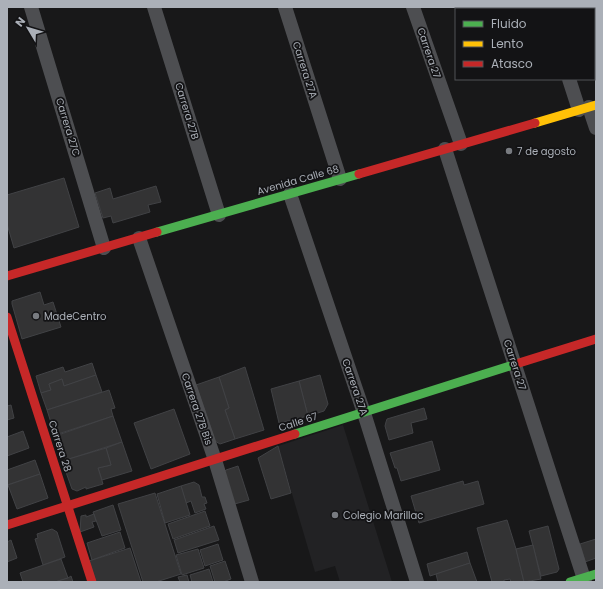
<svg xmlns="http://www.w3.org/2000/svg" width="603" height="589" viewBox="0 0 603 589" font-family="Poppins,sans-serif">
<rect width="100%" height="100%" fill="#181819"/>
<polygon fill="#222224" points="343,425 392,582 340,582 335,566 315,572 278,446"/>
<g fill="#333334" stroke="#414245">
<polygon points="64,178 79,227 14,248 7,224 7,195"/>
<polygon points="156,186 161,202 148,205 150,212 113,223 111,216 103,218 95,193 110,188 113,199"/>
<polygon points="40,292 44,305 53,302 61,327 22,339 12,304 12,301"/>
<polygon points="92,363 96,375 64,386 62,379 49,384 51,390 41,393 36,376 63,367 65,372"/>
<polygon points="245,367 264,430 235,439 225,410 229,408 219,377"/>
<polygon points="96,375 102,392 47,410 41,393 51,390 49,384 62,379 64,386"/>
<polygon points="320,375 328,404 324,411 308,416 299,381"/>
<polygon points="219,377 229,408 225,410 235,439 220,444 215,441 196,385"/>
<polygon points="299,381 308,416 279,423 271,389"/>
<polygon points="109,390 115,408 111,409 113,416 55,435 47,410"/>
<polygon points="11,405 14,418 7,420 7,406"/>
<polygon points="424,408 427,419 411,423 413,433 389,440 385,426 386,422 387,419"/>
<polygon points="174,409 190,454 151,469 134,423"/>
<polygon points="113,416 122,442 66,460 58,435"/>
<polygon points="23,431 29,448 7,456 7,437"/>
<polygon points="432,441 440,470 401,481 397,468 395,468 390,453"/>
<polygon points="122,442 132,471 102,480 98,468 111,465 106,448"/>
<polygon points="278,446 291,493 271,499 258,458"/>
<polygon points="106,448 111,465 98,468 103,484 86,489 86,487 77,491 72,489 62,461"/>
<polygon points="35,460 40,474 7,485 7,470"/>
<polygon points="238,466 249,500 231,505 224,472 226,470"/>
<polygon points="40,474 48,498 17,509 8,485"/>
<polygon points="463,481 464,485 478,481 484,504 419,523 411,496"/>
<polygon points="194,482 199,485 202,497 205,497 207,503 204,504 206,509 195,513 191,501 186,503 181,486"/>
<polygon points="181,486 190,515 165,523 157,494"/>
<polygon points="155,493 181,574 156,582 143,582 118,504"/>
<polygon points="113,505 121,530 102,536 93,512"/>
<polygon points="205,511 210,526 173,539 168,524"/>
<polygon points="94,514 96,521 92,522 94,527 80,532 81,516 86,515 86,517"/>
<polygon points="507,520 516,549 524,582 511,582 510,579 504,580 504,582 492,582 477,528"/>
<polygon points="214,526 219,540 178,553 174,540"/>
<polygon points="548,526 559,569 557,572 541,576 529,531"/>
<polygon points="52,529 57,532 65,557 43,565 35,539 38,538 37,534"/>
<polygon points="120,532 125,548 92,560 87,543"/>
<polygon points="596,539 596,558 585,562 580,544"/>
<polygon points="11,540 17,558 7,562 7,542"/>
<polygon points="218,544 223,560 205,566 200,550"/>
<polygon points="533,545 541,579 524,582 516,549"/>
<polygon points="130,548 141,582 96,582 89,561"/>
<polygon points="198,549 204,568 182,575 176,555"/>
<polygon points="467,552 470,563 430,576 427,564"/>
<polygon points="61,559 68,578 55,582 23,582 20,573"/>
<polygon points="225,561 231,579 223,582 215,582 210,566"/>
<polygon points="470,563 477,582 438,582 436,574"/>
<polygon points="209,569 213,582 192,582 190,575"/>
<polygon points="187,575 189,582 180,582 178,577"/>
<polygon points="71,576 73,582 55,582 68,578"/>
</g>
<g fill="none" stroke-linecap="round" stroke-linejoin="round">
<g stroke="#4d4e51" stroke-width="14">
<polyline points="31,7 104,248"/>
<polyline points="154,7 219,215"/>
<polyline points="285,7 340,179"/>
<polyline points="413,7 461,144"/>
<polyline points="544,7 545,9"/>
<polyline points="569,79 579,110"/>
<polyline points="589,107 596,128"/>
<polyline points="445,149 585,582"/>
<polyline points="290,194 364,413 417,582"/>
<polyline points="139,238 215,460 252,582"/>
</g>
<g stroke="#4caf50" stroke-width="9">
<polyline points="157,232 359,174"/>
<polyline points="295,434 519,363"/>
<polyline points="570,582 596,574"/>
</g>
<polyline stroke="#ffc107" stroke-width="9" points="535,123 596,105"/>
<g stroke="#c62828" stroke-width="9">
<polyline points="359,174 535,123"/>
<polyline points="7,276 157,232"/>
<polyline points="7,317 92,582"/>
<polyline points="519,363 596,339"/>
<polyline points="7,525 295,434"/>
</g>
</g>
<g fill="#787b80" stroke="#131315" stroke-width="1.5">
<circle cx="509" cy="151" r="4"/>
<circle cx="36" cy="316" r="4"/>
<circle cx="335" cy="515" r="4"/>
</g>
<g text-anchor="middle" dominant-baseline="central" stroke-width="3.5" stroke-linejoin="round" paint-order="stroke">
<g font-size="10" fill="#abb0b8" stroke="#131315">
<text transform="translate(429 53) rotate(71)">Carrera 27</text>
<text transform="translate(305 70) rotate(72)">Carrera 27A</text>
<text transform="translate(187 111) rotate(73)">Carrera 27B</text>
<text transform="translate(68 127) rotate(73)">Carrera 27C</text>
<text transform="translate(298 180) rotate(-16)">Avenida Calle 68</text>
<text transform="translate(515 365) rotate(72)">Carrera 27</text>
<text transform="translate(355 387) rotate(71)">Carrera 27A</text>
<text transform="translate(197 409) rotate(71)">Carrera 27B Bis</text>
<text transform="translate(298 422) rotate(-18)">Calle 67</text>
<text transform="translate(60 446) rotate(72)">Carrera 28</text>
</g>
<g font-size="10" fill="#abb0b8" stroke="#131315" text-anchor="start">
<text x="517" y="151">7 de agosto</text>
<text x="44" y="316">MadeCentro</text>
<text x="343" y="515">Colegio Marillac</text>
</g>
</g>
<rect width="603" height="589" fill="none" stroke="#abb0b8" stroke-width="16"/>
<rect x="455" y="8" width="140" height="72" fill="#131315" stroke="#505256"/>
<rect x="463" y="21" width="20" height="6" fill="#4caf50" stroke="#505256"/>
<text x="491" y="28" font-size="12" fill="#abb0b8">Fluido</text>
<rect x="463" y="41" width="20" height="6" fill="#ffc107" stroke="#505256"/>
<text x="491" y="48" font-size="12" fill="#abb0b8">Lento</text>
<rect x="463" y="61" width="20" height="6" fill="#c62828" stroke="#505256"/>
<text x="491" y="68" font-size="12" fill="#abb0b8">Atasco</text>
<g transform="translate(28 28) rotate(308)" stroke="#131315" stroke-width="3" paint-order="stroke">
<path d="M0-3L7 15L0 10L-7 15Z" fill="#abb0b8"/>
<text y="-6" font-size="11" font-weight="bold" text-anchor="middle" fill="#abb0b8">N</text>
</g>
</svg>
